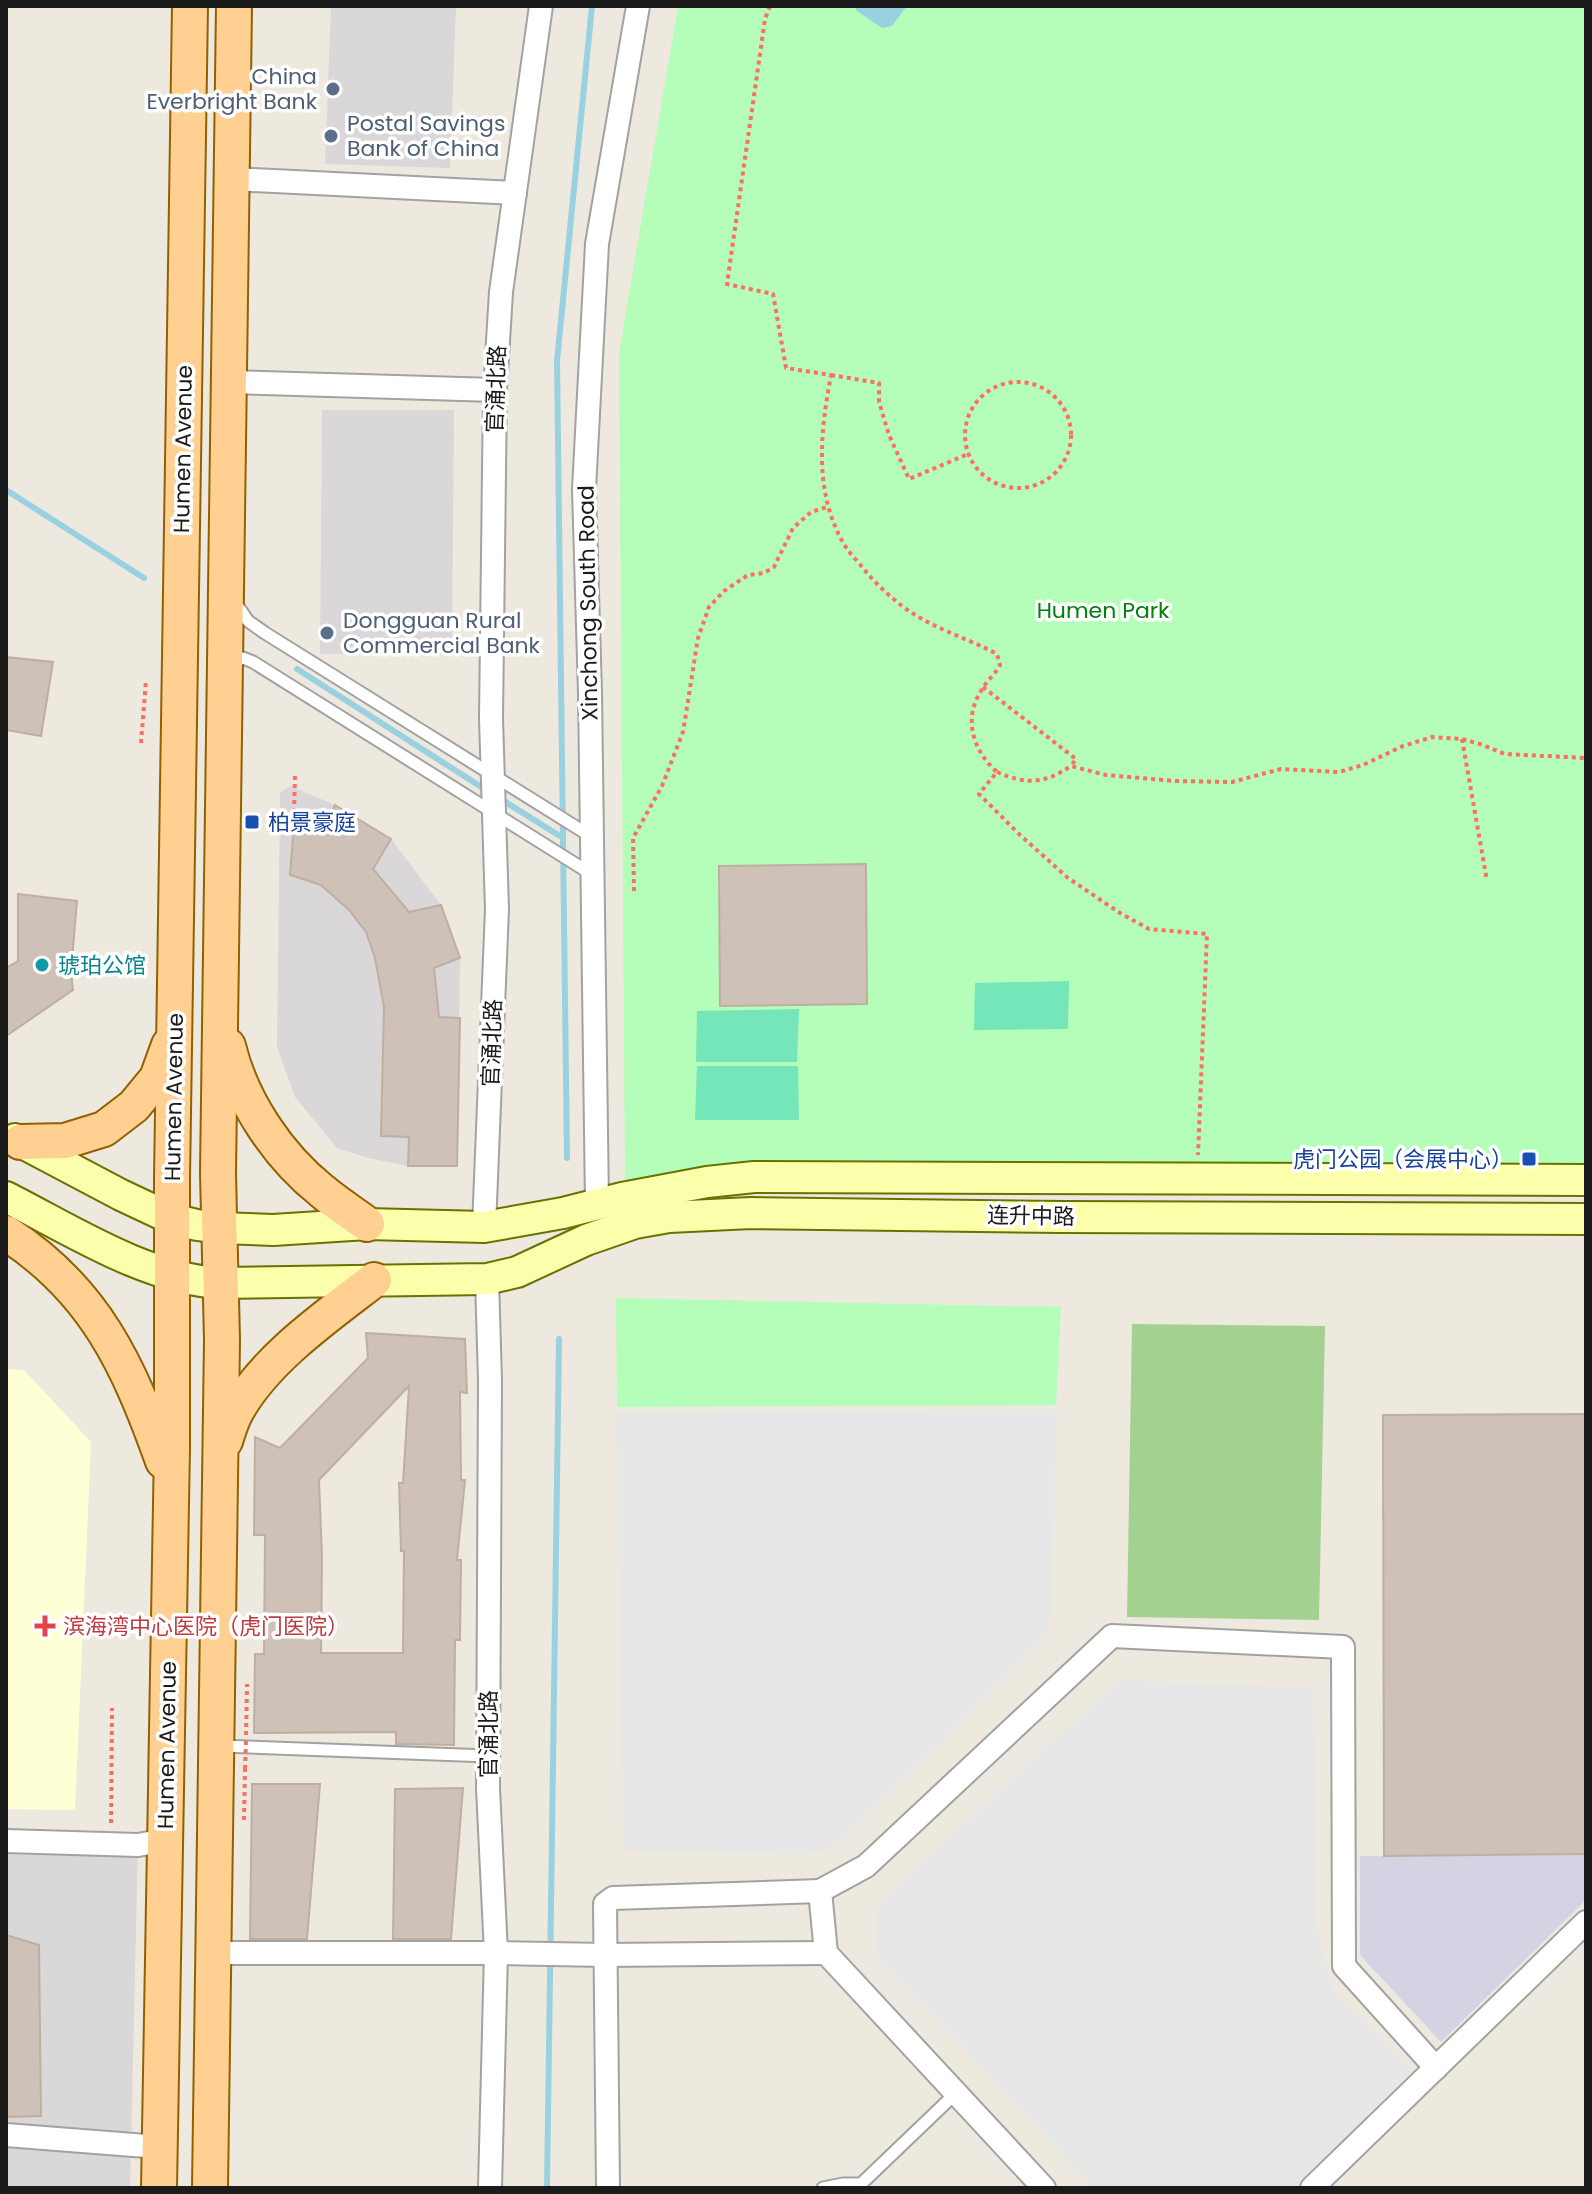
<svg xmlns="http://www.w3.org/2000/svg" width="1592" height="2194" viewBox="0 0 1592 2194" font-family="Poppins,'Noto Sans SC',sans-serif">
<rect width="100%" height="100%" fill="#eee9de"/>
<g fill="#d9d7d7">
<polygon points="331,6 456,6 450,168 325,164"/>
<polygon points="322,410 454,410 452,654 320,654"/>
<polygon points="290,786 335,805 391,839 441,905 460,958 457,1166 408,1166 368,1158 337,1148 295,1097 277,1047 280,793"/>
<polygon points="6,1841 138,1845 130,2188 6,2188"/>
</g>
<polygon fill="#ffffd6" points="6,1369 24,1370 91,1442 75,1810 6,1809"/>
<polygon fill="#a3d18f" points="1132,1324 1325,1326 1319,1620 1127,1617"/>
<g fill="#b5feba">
<polygon points="678,6 1586,6 1586,1189 625,1186 619,353"/>
<polygon points="616,1298 1061,1307 1056,1405 617,1407"/>
</g>
<g fill="#74e6b9">
<polygon points="1069,981 1068,1029 974,1030 975,983"/>
<polygon points="799,1009 797,1062 696,1062 697,1011"/>
<polygon points="697,1066 798,1066 799,1120 695,1120"/>
</g>
<g fill="#e7e7e7">
<polygon points="1057,1410 1050,1627 941,1744 829,1849 808,1854 623,1851 616,1412"/>
<polygon points="1118,1681 1314,1687 1316,1925 1334,1993 1412,2070 1297,2188 1093,2188 876,1954 878,1903"/>
</g>
<polygon fill="#d3d3e3" points="1586,1854 1586,1900 1441,2042 1360,1955 1360,1856"/>
<polygon fill="#9ad1e0" points="854,6 907,6 892,26 882,28 857,11"/>
<g fill="none" stroke-linecap="round" stroke-linejoin="round">
<g stroke="#9ad1e0" stroke-width="6">
<polyline points="6,490 144,578"/>
<polyline points="297,669 486,790"/>
<polyline points="499,798 563,838"/>
<polyline points="567,1158 557,361 592,6"/>
<polyline points="547,2188 559,1339"/>
</g>
</g>
<g fill="#cec1b8" stroke="#c0aea0" stroke-width="2" fill-rule="evenodd">
<polygon points="6,657 53,662 41,736 6,730"/>
<polygon points="335,805 391,839 373,869 409,912 441,905 460,958 434,968 439,1017 460,1018 457,1166 408,1166 409,1137 381,1136 384,1007 375,958 366,932 349,910 321,885 290,875 294,823 325,831"/>
<polygon points="866,864 867,1004 720,1006 719,866"/>
<polygon points="18,894 77,901 71,972 73,990 6,1036 6,968 18,961"/>
<path d="M366,1333L465,1339L467,1393L460,1392L461,1480H465L457,1560H461L460,1640H455L454,1745L396,1744V1732L254,1733L255,1654H264L265,1535H254L255,1437L280,1448L368,1358ZM409,1386L403,1483H399L401,1551H404L403,1653H321L322,1557L319,1480Z"/>
<polygon points="1586,1414 1586,1854 1384,1856 1383,1415"/>
<polygon points="252,1784 320,1784 307,1939 250,1939"/>
<polygon points="463,1788 451,1939 393,1939 395,1789"/>
<polygon points="6,1935 39,1945 41,2116 6,2117"/>
</g>
<g fill="none" stroke-linecap="round" stroke-linejoin="round">
<g stroke="#a2a2a2" stroke-width="15">
<g id="lane">
<polyline points="235,602 248,621 265,633 592,837"/>
<polyline points="232,663 243,658 253,662 593,875"/>
<polyline points="221,1746 488,1756"/>
<polyline points="823,2188 843,2184 861,2184 956,2093"/>
</g>
</g>
<g stroke="#a2a2a2" stroke-width="26">
<g id="street">
<polyline points="232,179 515,193"/>
<polyline points="229,382 495,390"/>
<polyline points="597,1204 590,694 584,489 597,244 638,6"/>
<polyline points="484,1227 497,909 491,719 495,390 501,292 541,6"/>
<polyline points="487,1279 490,1381 488,1788 496,1953 490,2188"/>
<polyline points="6,1841 138,1845 165,1840"/>
<polyline points="213,1953 496,1953 605,1955 826,1953"/>
<polyline points="6,2135 159,2147"/>
<polyline points="608,2188 605,1904 613,1898 820,1891"/>
<polyline points="1044,2188 826,1953 820,1891 866,1866 1112,1636 1343,1647 1344,1966 1436,2068"/>
<polyline points="1312,2188 1586,1922"/>
</g>
</g>
<g stroke="#677300" stroke-width="34">
<g id="secondary">
<polyline points="15,1139 121,1195 172,1219 197,1225 220,1228 273,1230 367,1224 484,1227 563,1213 622,1198 707,1182 754,1177 1586,1180"/>
<path d="M6,1197C71,1230 148,1280 221,1283L487,1279L517,1272L586,1240L635,1223L669,1217L751,1213L1062,1217L1586,1219"/>
</g>
</g>
<g stroke="#916100" stroke-width="38">
<g id="primary">
<path d="M228,1046C241,1101 278,1156 322,1191C336,1203 352,1213 367,1224"/>
<polyline points="20,1142 65,1141 104,1129 134,1106 157,1078 169,1045"/>
<path d="M6,1233C95,1290 129,1366 163,1461"/>
<path d="M225,1441C228,1432 231,1421 236,1412C264,1360 327,1316 374,1280"/>
<polyline points="159,2188 172,1447 172,1178 190,6"/>
<polyline points="210,2188 222,1340 218,1173 234,6"/>
</g>
</g>
<g stroke="#ff6e5e" stroke-width="4" stroke-dasharray="4 4" stroke-linecap="butt">
<path d="M770,6L765,19L727,284L773,294L786,368L831,375C820,434 813,496 847,549C853,557 861,565 867,573C883,591 903,609 924,620C947,633 973,641 997,654L1000,665C995,675 986,681 981,691C963,719 973,751 997,772L979,794L1019,834L1068,878L1120,913L1149,929L1207,934L1198,1155"/>
<polyline points="831,375 879,383 879,402 889,435 909,479 968,454"/>
<circle cx="1018" cy="435" r="53"/>
<polyline points="983,687 1076,759 1071,766"/>
<polyline points="1462,739 1487,881"/>
<polyline points="141,743 146,681"/>
<path d="M997,772C1027,785 1044,784 1071,766L1106,775L1175,781L1232,782L1281,769L1339,772L1363,765L1403,746L1432,737L1462,739L1480,744L1505,754L1586,758"/>
<polyline points="294,812 295,775"/>
<polyline points="634,891 633,838 662,786 683,732 698,638 709,607 724,591 748,575 764,573 774,567 793,528 811,512 827,507"/>
<polyline points="246,1735 247,1684"/>
<polyline points="244,1820 245,1769"/>
<polyline points="111,1823 112,1708"/>
</g>
<use href="#lane" stroke="#fff" stroke-width="11"/>
<use href="#street" stroke="#fff" stroke-width="22"/>
<use href="#secondary" stroke="#fbffab" stroke-width="30"/>
<use href="#primary" stroke="#ffd092" stroke-width="34"/>
<polyline stroke="#ff6e5e" stroke-width="4" stroke-dasharray="4 4" stroke-linecap="butt" points="245,1769 246,1741"/>
</g>
<g fill="#5c6f8a" stroke="#fff" stroke-width="3">
<circle cx="333" cy="89" r="8"/>
<circle cx="331" cy="136" r="8"/>
<circle cx="327" cy="633" r="8"/>
</g>
<g fill="#1a4fb4" stroke="#fff" stroke-width="3">
<rect x="244" y="814" width="16" height="16" rx="4"/>
<rect x="1521" y="1151" width="16" height="16" rx="4"/>
</g>
<circle fill="#0f9aa8" stroke="#fff" stroke-width="3" cx="42" cy="965" r="8"/>
<path fill="#e0444e" stroke="#fff" stroke-width="3" d="M41 1614h8v8h8v8h-8v8h-8v-8h-8v-8h8z"/>
<g text-anchor="middle" dominant-baseline="central" stroke-width="7" stroke-linejoin="round" paint-order="stroke">
<g font-size="22" fill="#4e5e75" stroke="#fff" text-anchor="start">
<text x="317" y="76" text-anchor="end">China<tspan x="317" dy="25">Everbright Bank</tspan></text>
<text x="347" y="123">Postal Savings<tspan x="347" dy="25">Bank of China</tspan></text>
<text x="343" y="620">Dongguan Rural<tspan x="343" dy="25">Commercial Bank</tspan></text>
</g>
<g font-size="22" fill="#1b1b1b" stroke="#fff">
<text transform="translate(496 389) rotate(-88)">官涌北路</text>
<text transform="translate(183 449) rotate(-89)">Humen Avenue</text>
<text transform="translate(588 603) rotate(-91)">Xinchong South Road</text>
<text transform="translate(492 1043) rotate(-88)">官涌北路</text>
<text transform="translate(174 1097) rotate(-89)">Humen Avenue</text>
<text transform="translate(1031 1216) rotate(1)">连升中路</text>
<text transform="translate(488 1734) rotate(-90)">官涌北路</text>
<text transform="translate(167 1745) rotate(-89)">Humen Avenue</text>
</g>
<g font-size="22" fill="#01800b" stroke="#fff">
<text x="1103" y="610">Humen Park</text>
</g>
<g font-size="22" fill="#164399" stroke="#fff" text-anchor="start">
<text x="268" y="822">柏景豪庭</text>
<text x="1513" y="1159" text-anchor="end">虎门公园（会展中心）</text>
</g>
<g font-size="22" fill="#0d838f" stroke="#fff" text-anchor="start">
<text x="58" y="965">琥珀公馆</text>
</g>
<g font-size="22" fill="#be3a42" stroke="#fff" text-anchor="start">
<text x="63" y="1626">滨海湾中心医院（虎门医院）</text>
</g>
</g>
<rect width="1592" height="2194" fill="none" stroke="#1b1b1b" stroke-width="16"/>
</svg>
